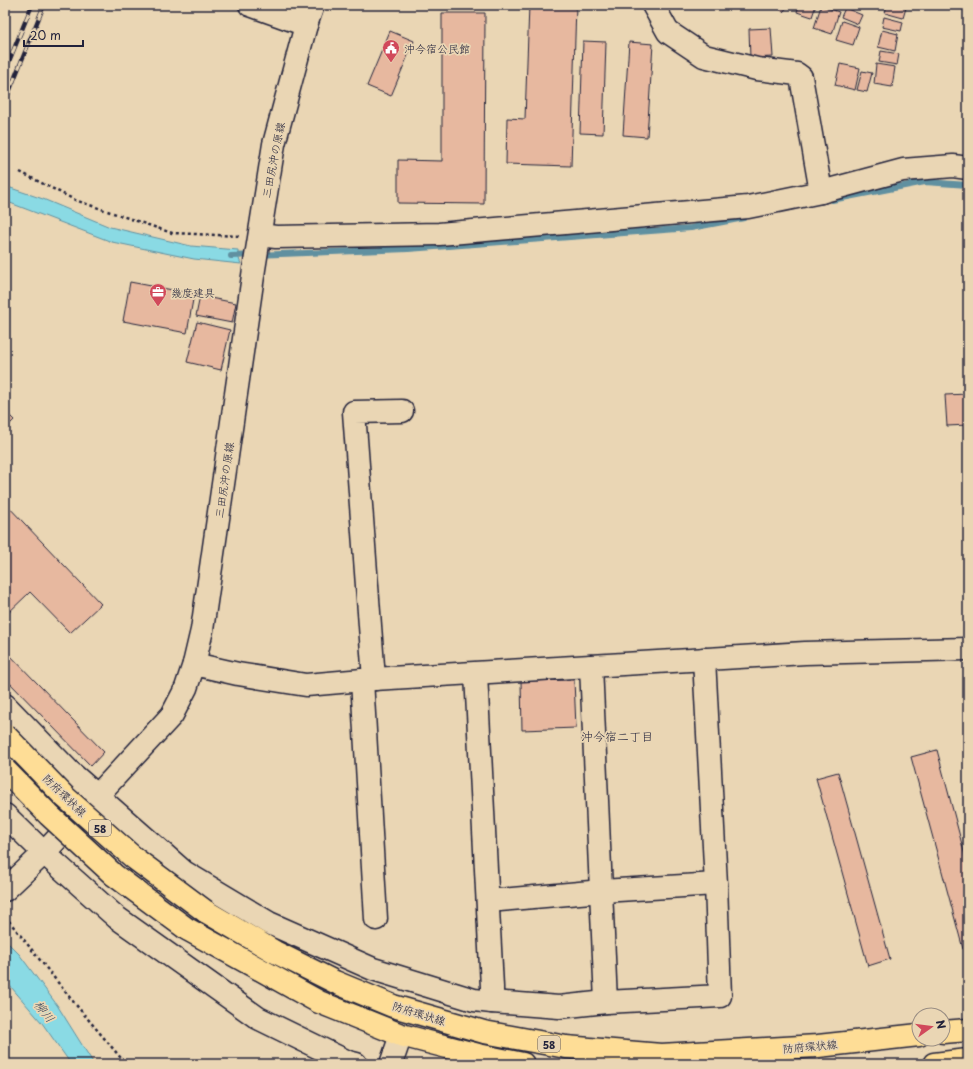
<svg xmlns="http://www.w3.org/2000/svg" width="973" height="1069" viewBox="0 0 973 1069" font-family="'Playpen Sans','Klee One',sans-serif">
<rect width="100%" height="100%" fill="#ead6b4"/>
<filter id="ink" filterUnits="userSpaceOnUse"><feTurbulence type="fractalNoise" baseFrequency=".025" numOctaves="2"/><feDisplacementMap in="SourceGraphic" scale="8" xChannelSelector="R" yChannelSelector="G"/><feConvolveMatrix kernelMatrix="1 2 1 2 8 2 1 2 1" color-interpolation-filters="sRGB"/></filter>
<g filter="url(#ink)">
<g fill="#8adae4" stroke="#6090a0">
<polygon points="5,186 43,199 110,227 191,246 238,250 238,256 241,264 194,259 112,242 5,201"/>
<polygon points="5,940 19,954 57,1005 94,1064 71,1064 42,1023 5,980"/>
</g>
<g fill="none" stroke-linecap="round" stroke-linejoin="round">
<g stroke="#6090a0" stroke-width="6">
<polyline points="832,200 925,182 968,185"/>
<polyline points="231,256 408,249 691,228 744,218"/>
</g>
</g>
<g fill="#e7b89f" stroke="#22223b">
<polygon points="529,5 576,5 571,166 506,164 507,118 525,119"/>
<polygon points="775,5 789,5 783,12"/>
<polygon points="799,5 816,5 812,17 797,12"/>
<polygon points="887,5 894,5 906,8 903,18 885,13"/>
<polygon points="821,6 839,12 832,34 814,28"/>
<polygon points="845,8 862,15 858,24 841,17"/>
<polygon points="442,13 485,13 484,204 398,203 398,160 442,161"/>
<polygon points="884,17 903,22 901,31 882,27"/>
<polygon points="842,21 859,27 853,45 836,40"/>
<polygon points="771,28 773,57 750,58 749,29"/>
<polygon points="882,30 898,34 895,51 878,47"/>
<polygon points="390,31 414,41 391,96 367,86"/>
<polygon points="583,41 606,42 603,134 580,133"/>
<polygon points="629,42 653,44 647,137 623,135"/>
<polygon points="881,51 899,54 897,65 879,62"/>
<polygon points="840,64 860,68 855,90 835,85"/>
<polygon points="876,64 895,67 892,87 874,84"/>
<polygon points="862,71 872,73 867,92 857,90"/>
<polygon points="130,282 194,294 187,333 123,321"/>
<polygon points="200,296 236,303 232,323 196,316"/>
<polygon points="197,322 230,330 221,370 187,362"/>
<polygon points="968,394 968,425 947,426 945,395"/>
<polygon points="5,411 14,420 5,429"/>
<polygon points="5,503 101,604 70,633 30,592 5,616"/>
<polygon points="5,650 104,752 91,766 5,678"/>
<polygon points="574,680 576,728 522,730 521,681"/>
<polygon points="937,750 968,867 968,948 963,949 911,757"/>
<polygon points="838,772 890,959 868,966 816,778"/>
</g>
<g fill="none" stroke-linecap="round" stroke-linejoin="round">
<g stroke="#22223b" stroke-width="25">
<g id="minor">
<polyline points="250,5 306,25"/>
<polyline points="653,5 668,32 704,56 757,69 797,74 801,77 821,192"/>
<polyline points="260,235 276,237 439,234 748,207 821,192 903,170 953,166 968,168"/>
<polyline points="194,664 238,674 306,685 374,679 805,653 968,649"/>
<polyline points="591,666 606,1002"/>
<polyline points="476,674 492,987 492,1002"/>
<polyline points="374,679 354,412 402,411"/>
<polyline points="362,680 376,919"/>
<polyline points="5,705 69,771 184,872 269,923 373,969 474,1000 492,1002 559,1007 606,1002 720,996 716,884 704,659"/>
<polyline points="5,815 44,853 116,917 258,1018 348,1062 356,1064"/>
<polyline points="5,890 44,853 172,715 186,688 194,664 202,630 254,269 274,144 306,25 313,5"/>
<polyline points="488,901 602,891 716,884"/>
<polyline points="391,1064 401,1035"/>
</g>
</g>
<g stroke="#22223b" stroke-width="25">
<g id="major">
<polyline points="205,911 275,952 335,982 393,1006 484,1032 566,1047 661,1055 818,1046 919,1035"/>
<polyline points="187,929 319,1002 401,1035 478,1055 523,1064"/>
<polyline points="943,1032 968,1030"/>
<polyline points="934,1064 968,1060"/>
</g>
</g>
<g stroke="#22223b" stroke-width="2.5" stroke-dasharray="3 3" stroke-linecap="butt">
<polyline points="20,172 75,200 172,233 239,236"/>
<polyline points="5,916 71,999 126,1064"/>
</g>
<use href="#minor" stroke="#ead6b4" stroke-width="22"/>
<use href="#major" stroke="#fedd96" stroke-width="22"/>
<g stroke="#22223b" stroke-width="4.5">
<g id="rail">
<polyline points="5,71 32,5"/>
<polyline points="5,102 44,5"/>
</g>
</g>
<use href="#rail" stroke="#ead6b4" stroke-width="3" stroke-dasharray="9" stroke-linecap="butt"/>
<g stroke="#22223b" stroke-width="25" stroke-linecap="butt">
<g id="major-bridge">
<polyline points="5,735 65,797 134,858 205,911"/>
<polyline points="5,770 49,815 114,875 187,929"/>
</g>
</g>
<use href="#major-bridge" stroke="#fedd96" stroke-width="22"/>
</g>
</g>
<defs>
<g id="civic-pin" transform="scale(0.9)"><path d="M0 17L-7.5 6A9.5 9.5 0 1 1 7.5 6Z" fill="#d1495b" stroke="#ead6b4"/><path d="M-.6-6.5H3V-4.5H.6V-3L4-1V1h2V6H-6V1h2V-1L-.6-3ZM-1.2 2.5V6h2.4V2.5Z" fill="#fff"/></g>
<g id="office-pin" transform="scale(0.9)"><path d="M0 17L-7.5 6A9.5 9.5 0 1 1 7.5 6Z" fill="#d1495b" stroke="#ead6b4"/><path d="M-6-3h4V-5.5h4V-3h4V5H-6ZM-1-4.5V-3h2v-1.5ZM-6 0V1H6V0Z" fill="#fff"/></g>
</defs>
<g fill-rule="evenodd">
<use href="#civic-pin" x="391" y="48"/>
<use href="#office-pin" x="158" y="292"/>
</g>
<g text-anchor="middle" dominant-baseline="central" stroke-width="3.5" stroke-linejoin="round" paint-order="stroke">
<g fill="#ead6b4" stroke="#5e585f" stroke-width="1">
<rect x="89" y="820" width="22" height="16" rx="3"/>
<rect x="538" y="1036" width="22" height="16" rx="3"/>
</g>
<g font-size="10" font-weight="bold" fill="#22223b">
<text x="100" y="828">58</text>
<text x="549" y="1044">58</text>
</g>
<g font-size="11" fill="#22223b" stroke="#ead6b4" text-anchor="start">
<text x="404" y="48">沖今宿公民館</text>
<text x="171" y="292">幾度建具</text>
</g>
<g font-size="11" fill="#22223b" stroke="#ead6b4">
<text transform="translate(273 160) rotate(-79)">三田尻沖の原線</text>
<text transform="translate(224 480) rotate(-82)">三田尻沖の原線</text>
<text transform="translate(65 795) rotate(44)">防府環状線</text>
<text transform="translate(419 1013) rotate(17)">防府環状線</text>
<text transform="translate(810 1046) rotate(-5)">防府環状線</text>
</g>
<g font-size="12" fill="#22223b" stroke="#ead6b4">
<text x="617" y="736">沖今宿二丁目</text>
</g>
<g font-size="12" font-style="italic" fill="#37475d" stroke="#ead6b4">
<text transform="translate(45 1011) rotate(51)">柳川</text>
</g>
</g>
<rect width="973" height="1069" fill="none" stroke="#ead6b4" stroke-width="20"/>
<rect x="10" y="10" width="953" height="1049" fill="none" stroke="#22223b" stroke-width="1.5" filter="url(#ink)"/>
<g transform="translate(931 1027) rotate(76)"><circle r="19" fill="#ead6b4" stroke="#9a8e84"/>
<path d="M0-3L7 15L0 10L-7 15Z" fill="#d1495b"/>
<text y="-6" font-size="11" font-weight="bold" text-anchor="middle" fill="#22223b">N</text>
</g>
<path d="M24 40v6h59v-6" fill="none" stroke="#22223b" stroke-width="2"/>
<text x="30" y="40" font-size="12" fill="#22223b" stroke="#ead6b4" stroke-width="3" paint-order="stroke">20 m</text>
</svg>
